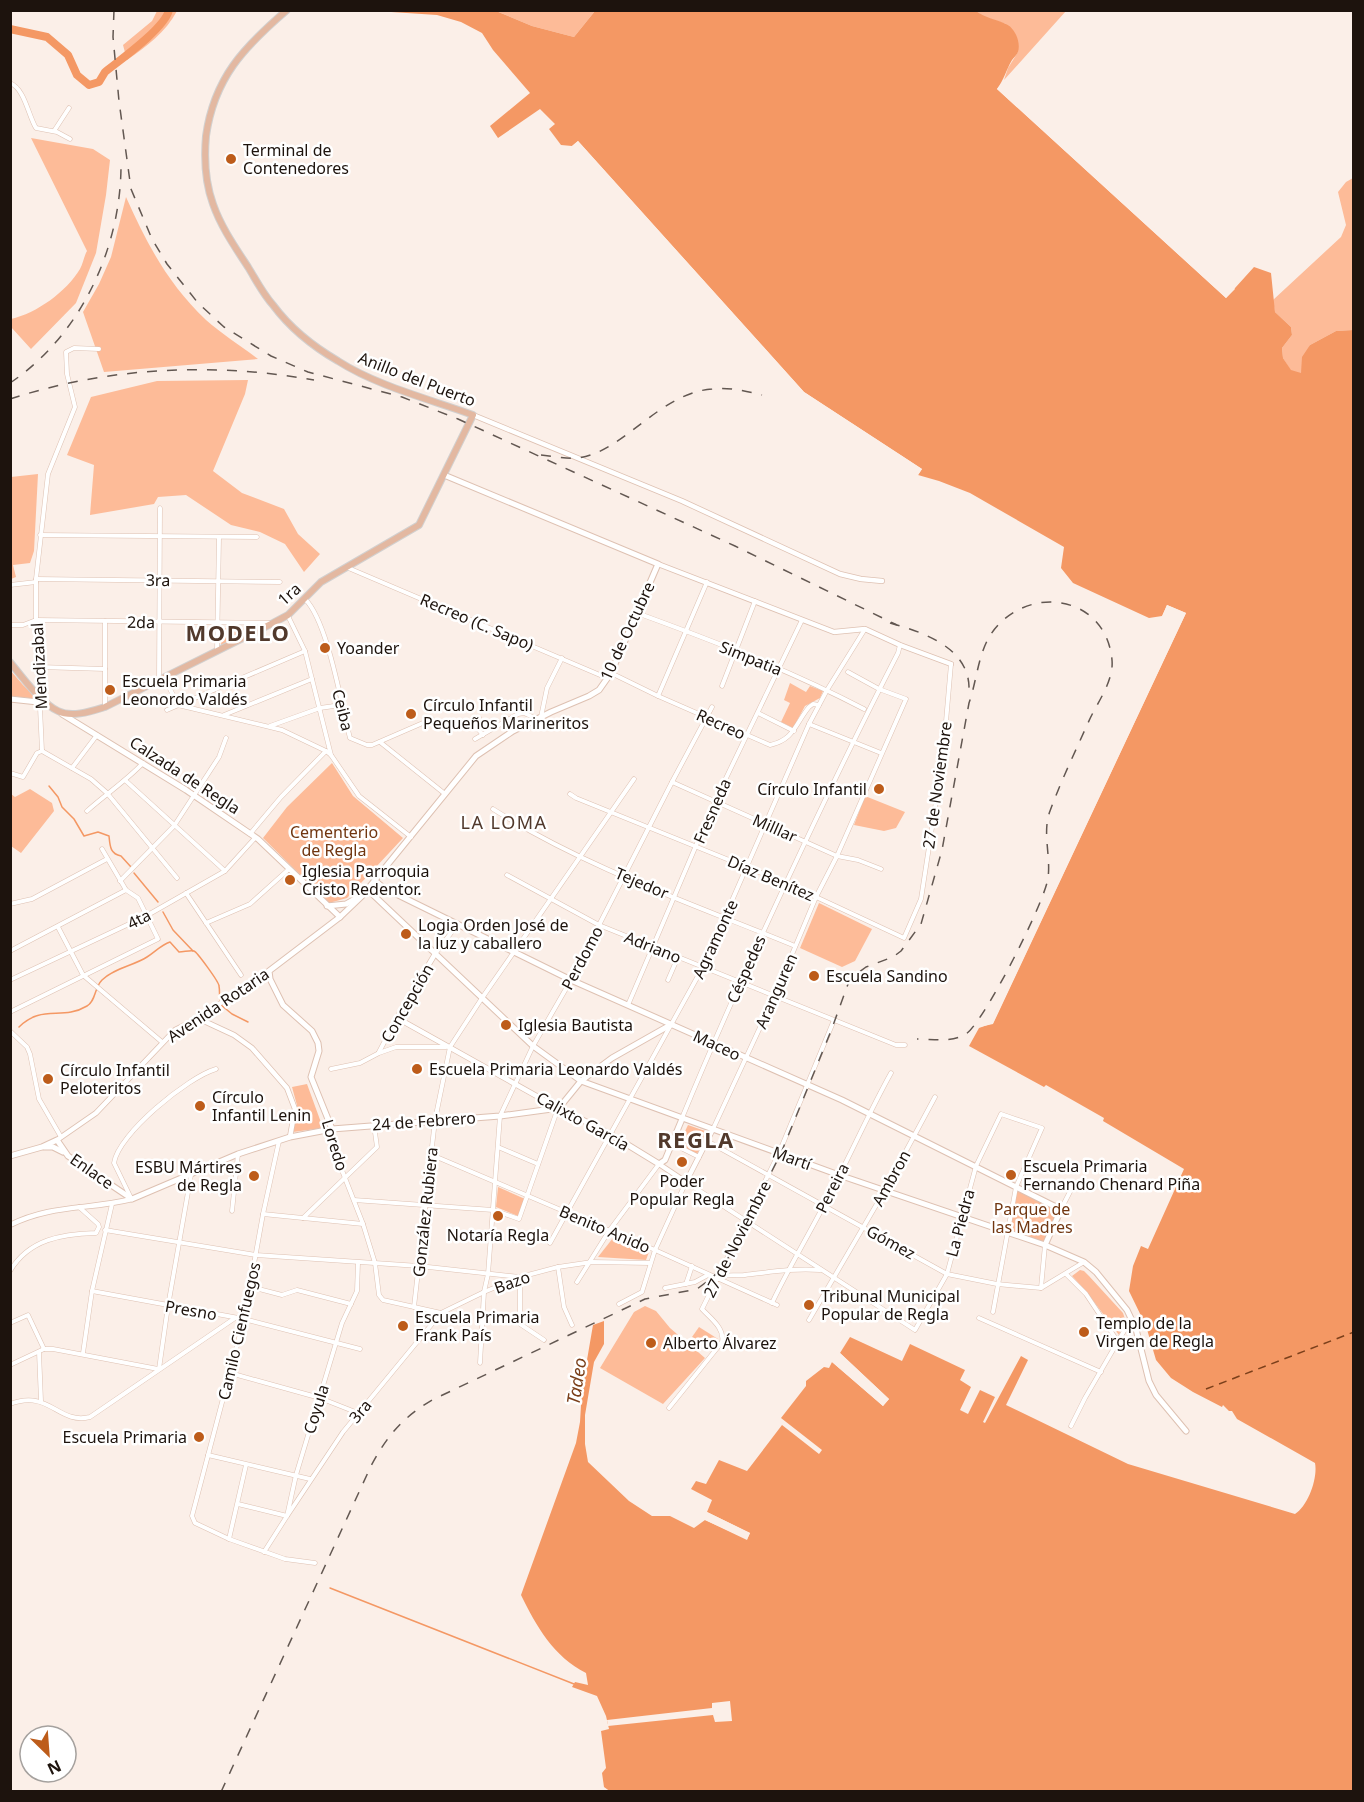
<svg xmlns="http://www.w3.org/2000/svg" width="1364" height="1802" viewBox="0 0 1364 1802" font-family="'Noto Sans',sans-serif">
<rect width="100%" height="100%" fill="#fbefe8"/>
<g fill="#fdbb98">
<path d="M157,11H177C166,32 146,47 127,60L123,45L152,21Z"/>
<polygon points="496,11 595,11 574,37 532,26"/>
<polygon points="976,11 1066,11 1004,80 1008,68 1018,52 1006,24 984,17"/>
<path d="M31,138L93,149L110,160L106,195L96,253L76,303L31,349L11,327V319C37,313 66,292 80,269C83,264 84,256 87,251Z"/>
<polygon points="1353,178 1353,330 1336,331 1310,345 1301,374 1291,371 1283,358 1282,348 1292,335 1291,327 1275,312 1273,300 1341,237 1346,225 1338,192 1346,182"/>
<path d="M126,197C147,244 168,284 206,320C222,334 241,346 258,359L104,372L83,312L99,284L111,257Z"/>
<polygon points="248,380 245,394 213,471 242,493 284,509 298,534 320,554 304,572 285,544 260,532 231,525 186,495 158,497 154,504 90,515 94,465 67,455 91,397 157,381"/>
<polygon points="38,474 34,551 30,563 13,565 16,577 11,579 11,477"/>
<polygon points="222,628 254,629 221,646"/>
<polygon points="10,670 23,685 38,699 11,696"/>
<polygon points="790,683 806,692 810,686 823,691 820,698 805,706 793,728 781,722 790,703 784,700"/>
<polygon points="332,763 353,796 403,838 347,898 329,903 263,838 287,807"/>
<polygon points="30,789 52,803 54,811 21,853 11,846 11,794 15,797"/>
<polygon points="865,796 905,812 896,828 884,831 854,825"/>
<polygon points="819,903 872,929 855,961 842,967 800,948"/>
<polygon points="307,1084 323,1128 293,1132 298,1109 292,1087"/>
<polygon points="688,1125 708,1132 697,1154 679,1144"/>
<polygon points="498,1187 525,1199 518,1216 496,1207"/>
<polygon points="1016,1187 1058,1210 1045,1245 1007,1232"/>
<polygon points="613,1238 649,1252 646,1260 598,1257"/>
<polygon points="1080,1270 1084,1271 1089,1276 1123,1313 1125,1319 1119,1335 1085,1290 1072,1276"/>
<polygon points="645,1306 656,1311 670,1328 705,1358 663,1404 600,1368 634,1312"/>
<polygon points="699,1327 718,1339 710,1350 692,1337"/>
</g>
<path fill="#f49864" d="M376,11H496L532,26L574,37L595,11H976C985,18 995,19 1006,24C1015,28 1021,42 1018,52C1017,55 1014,57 1012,60C1006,70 1004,80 997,89L1226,298L1254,267L1271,273L1275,312L1291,327L1292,335L1282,348L1283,358L1291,370L1301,373L1302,357L1310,345L1336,331L1353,330V1791L611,1792L604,1787L602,1773L606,1768L601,1731L609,1729L606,1716L597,1696L572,1687L575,1682L588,1685L586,1673C554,1657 536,1626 521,1595L576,1443L580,1422L582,1389L593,1325L604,1321V1344L594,1362L585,1415V1444L588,1462L629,1501L652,1516H670L694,1528L705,1520L747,1539L750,1533L707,1512L712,1500L691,1489L696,1481L706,1484L719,1460L747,1471L782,1425L819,1454L822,1450L781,1418L806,1386V1381L824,1367L829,1368L832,1362L883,1406L889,1399L840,1353L850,1337L902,1361L910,1344L965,1370L960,1380L971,1387L960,1410L968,1414L980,1390L995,1397L983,1422L985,1423L1021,1356L1028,1360L1006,1405L1128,1464L1295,1514C1308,1506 1318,1478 1315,1463L1237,1419L1232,1411H1229L1223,1405L1222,1407L1193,1392L1171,1378L1156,1360L1146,1326L1129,1291L1133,1266L1141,1246L1148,1249L1184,1169L1103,1121L1104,1118L1046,1085L1044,1087L969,1046L979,1028L993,1023L1186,613L1167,605L1162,616L1149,618L1073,583L1061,568L1064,547L970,493L939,481L918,475L922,469L804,392L578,141L572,146L561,145L549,129L555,124L540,109L498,138L490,126L530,93L493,50L482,33L461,22L437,15Z"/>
<g fill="#fbefe8">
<polygon points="1004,80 1007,82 1001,89 1226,294 1233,287 1235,289 1226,298 997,89"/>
<polygon points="578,141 804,392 922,469 916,478 915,474 918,470 802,394 577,145 574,148 572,146"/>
<polygon points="1167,605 1186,613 993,1024 975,1028 991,1021 1182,615 1169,609 1164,618 1161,619"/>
<polygon points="840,1353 889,1399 883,1406 832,1362 834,1360 883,1402 885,1399 838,1356"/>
<polygon points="707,1512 750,1533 747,1540 705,1520 706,1517 746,1536 746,1534 706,1515"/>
<polygon points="730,1701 732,1721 715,1722 713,1715 608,1726 607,1720 712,1708 712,1703"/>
</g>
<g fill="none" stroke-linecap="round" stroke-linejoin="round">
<g stroke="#f49864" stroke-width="1.5">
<path d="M49,786L58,797L62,807L74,819L84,836L98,832L109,836C110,846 110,854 121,856L131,867"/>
<polyline points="134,873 158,902"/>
<polyline points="163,912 173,930 193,951"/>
<polyline points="221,1005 232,1014 248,1022"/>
<path d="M19,1027C42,1004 62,1021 87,1006C96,1001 94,988 102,980C114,968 133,966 147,957C155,952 161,945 170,942L179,952C184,952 190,950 194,951C197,952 219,982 219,986C220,991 219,995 220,1000"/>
<polyline points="330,1588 574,1684"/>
</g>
<path stroke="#f49864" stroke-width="8" d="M10,29L47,37L68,55L77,75L89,85L99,82L105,72C120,60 165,28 169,10"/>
<polyline stroke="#7b401b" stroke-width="1.5" stroke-dasharray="8 6" stroke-linecap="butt" points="1206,1389 1354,1332"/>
<g stroke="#dec1b2" stroke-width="5">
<g id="minor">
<path d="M10,83C25,89 28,115 36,128L57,132L70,139"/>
<polyline points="54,131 69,108"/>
<polyline points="40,535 257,537"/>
<polyline points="346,567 607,678"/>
<polyline points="36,579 280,582"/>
<polyline points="10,585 36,582"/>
<path d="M305,599C328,622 341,704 350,738L367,745H372L432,719"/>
<path d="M637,613C714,641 791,671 864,709"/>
<polyline points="288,616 305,651 331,755 359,796 411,837"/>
<polyline points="105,621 105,707"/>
<polyline points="10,625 23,625 36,620 270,623"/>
<polyline points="217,650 219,537"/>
<polyline points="39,667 105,669"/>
<path d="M611,673L658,696L770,745C794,740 795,724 809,707L813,704L819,705"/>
<polyline points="165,679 178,705 282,730 326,751 331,755"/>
<polyline points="159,681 160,508"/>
<polyline points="722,686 755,601"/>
<polyline points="658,696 707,582"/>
<polyline points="167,710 305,651"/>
<polyline points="758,713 794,731"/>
<polyline points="224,715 312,679"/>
<polyline points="541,717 547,688 562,658"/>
<polyline points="479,718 478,729 483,735"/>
<polyline points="809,724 881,753"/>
<polyline points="270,726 320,708 341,705"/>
<polyline points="475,739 518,714 524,713 537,719"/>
<polyline points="380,742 445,794"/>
<polyline points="42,751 36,620 36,579 48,474 75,407 67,374 66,352 74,348 99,349"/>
<polyline points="42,751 91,779 107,793 177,878"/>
<polyline points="72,768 97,735"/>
<polyline points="10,773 23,777 37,753 42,751"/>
<polyline points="126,781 225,871"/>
<polyline points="672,782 837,856 858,860 881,869"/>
<polyline points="570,794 576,798 786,883 904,938 921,899 943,756 951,664"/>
<path d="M493,809C586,868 693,904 795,946"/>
<path d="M87,811C106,794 126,781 143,763"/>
<polyline points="250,834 281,797 326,751"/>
<polyline points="507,875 599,925 896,1045 905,1045"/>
<polyline points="120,881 174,826 219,757 226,738"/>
<polyline points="186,893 241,975"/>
<polyline points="10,904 32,899 107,859"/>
<polyline points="206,923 250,904 289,869"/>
<polyline points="58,927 83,975 162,1042"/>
<polyline points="10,951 126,890"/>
<polyline points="435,954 457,925"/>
<polyline points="10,980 146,916 225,871 255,838"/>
<polyline points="668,980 678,957"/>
<polyline points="628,1005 715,801 802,620"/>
<polyline points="10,1012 158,939 138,898 126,890 102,849"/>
<polyline points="195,1020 269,971"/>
<polyline points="10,1031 27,1047 30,1054 39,1099 61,1137"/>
<polyline points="379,1052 397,1018"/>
<polyline points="331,1069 360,1063 379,1053 396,1047 446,1047"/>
<path d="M682,1118C719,1028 759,940 800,853C832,785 864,719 898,653L900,645"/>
<polyline points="332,1129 336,1155 363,1224 375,1263 379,1295 383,1300 441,1313 484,1292 520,1277 558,1267 592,1262 650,1263"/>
<polyline points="713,1129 775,995 816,897 837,856 906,699 879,689 848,672"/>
<polyline points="279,1141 263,1214 244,1319 192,1516 195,1523 229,1539 285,1559 315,1563"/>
<polyline points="707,1141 947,1274 997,1284 1041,1288 1084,1262"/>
<polyline points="673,1144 699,1157"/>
<polyline points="498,1147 538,1164"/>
<polyline points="432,1155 655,1250 777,1305"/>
<path d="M131,1198L114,1163C118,1134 188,1077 216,1069"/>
<polyline points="354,1200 493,1210 519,1219 558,1108"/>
<polyline points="232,1211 238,1154"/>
<polyline points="1059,1213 1074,1184"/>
<polyline points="263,1214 363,1224"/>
<polyline points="303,1218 377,1147 374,1125"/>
<polyline points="105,1230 256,1255 419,1266 520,1277 520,1324 544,1340"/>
<polyline points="550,1243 703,967 809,724 827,690 865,629"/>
<polyline points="558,1267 564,1307 572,1325"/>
<path d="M10,1271C29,1239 62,1234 96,1233L99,1227L98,1224L79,1207"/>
<polyline points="1066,1274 1086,1294 1118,1342"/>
<path d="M718,1279C727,1273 735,1276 745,1275C771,1272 794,1268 820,1270"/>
<polyline points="577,1282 609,1231 659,1164"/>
<polyline points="686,1284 692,1266"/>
<polyline points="251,1287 282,1295 297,1290 351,1304"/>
<polyline points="665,1288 695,1282 708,1275"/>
<polyline points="1041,1288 1045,1245"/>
<polyline points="92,1291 244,1319 360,1349"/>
<path d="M772,1303C788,1269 807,1238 824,1205C848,1161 867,1116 891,1073"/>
<polyline points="619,1304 642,1292 655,1250 686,1182 915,1330 947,1274 976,1166 1001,1114 1042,1128 1016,1187 993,1312"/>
<polyline points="414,1307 435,1120 450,1047 482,998 634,779"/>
<polyline points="979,1318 1101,1372"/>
<polyline points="809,1320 885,1190 935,1097"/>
<polyline points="10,1323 28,1315 44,1349"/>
<polyline points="39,1352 41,1401"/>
<polyline points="83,1353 92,1291 112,1204"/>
<polyline points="480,1363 484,1292 488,1274 500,1116 533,1046 571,980 672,782 712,707"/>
<polyline points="10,1365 44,1349 53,1349 158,1369"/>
<polyline points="159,1369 168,1306 191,1175"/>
<polyline points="230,1373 320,1398 358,1413"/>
<path d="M10,1404C50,1389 58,1425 90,1417L235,1318"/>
<path d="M669,1408L722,1342C725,1328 710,1318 702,1309L779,1153L834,1020"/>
<polyline points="1071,1426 1085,1398 1131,1319"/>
<polyline points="208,1455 310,1479"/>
<polyline points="238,1504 287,1516 343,1432 441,1313"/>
<polyline points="229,1539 246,1465"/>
<polyline points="264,1552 287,1516 296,1475 342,1323 357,1291 358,1263"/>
</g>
</g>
<g stroke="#dec1b2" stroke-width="6">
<g id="tertiary">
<polyline points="473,415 682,501 840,574 861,579 882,581"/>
<polyline points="658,564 834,632 865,629 900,645 951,664"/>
<polyline points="435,954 397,1018 558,1108"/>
<polyline points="57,1140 96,1113 175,1030 195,1020 206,1022 234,1035 252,1048 287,1088 295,1109 290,1137"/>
<polyline points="659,1164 686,1182 713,1129"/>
<path d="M10,1225C52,1204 89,1210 132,1199"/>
</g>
</g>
<g stroke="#dec1b2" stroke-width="7">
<g id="secondary">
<polyline points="10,699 47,703"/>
<polyline points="62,714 186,790 258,839 340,917"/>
<polyline points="375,881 384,888 571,980 842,1100 1056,1207 1059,1214 1045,1245"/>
<polyline points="368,890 533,1046 581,1081 839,1175 1045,1245 1084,1262 1096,1272 1127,1310 1136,1329 1149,1381 1156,1395 1186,1431"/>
<polyline points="327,906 346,904 357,898"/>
<polyline points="559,1108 610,1134 659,1164 665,1160 682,1119"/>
<polyline points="559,1108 581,1081 612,1058 672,1024"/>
<polyline points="332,1129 311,1077 319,1051 318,1043 312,1031 283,1005 270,979 269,971 340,917 362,896 476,756 513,731 551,712 589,696 599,690 611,673 658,564 444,475"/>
<polyline points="44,1147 53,1147 63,1152"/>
<polyline points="10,1156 42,1147 57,1140 68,1156 132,1199 238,1154 290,1137 332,1129 500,1116 559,1108"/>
</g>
</g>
<g stroke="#d2d0cf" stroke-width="8">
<path id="primary" d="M10,662C22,677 41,703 58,711C72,718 92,711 105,707L273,623L288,615L321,582L419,525L473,415C429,399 377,386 338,361C314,347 290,328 273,305C263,294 256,280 248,267C235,247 221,227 213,204C205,182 204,159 206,136C214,78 244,47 287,10"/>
</g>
<use href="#minor" stroke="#fff" stroke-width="4"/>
<use href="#tertiary" stroke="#fff" stroke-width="4.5"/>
<use href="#secondary" stroke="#fff" stroke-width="5"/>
<use href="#primary" stroke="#e3b8a1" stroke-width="6"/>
<g stroke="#625751" stroke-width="1.5" stroke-dasharray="10 10" stroke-linecap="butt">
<polyline points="114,10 113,37 119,101 131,189 152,239 167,264 198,303 224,327 271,356 308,372 402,397 458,419 735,546 897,625"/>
<path d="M10,383C80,336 120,250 121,168"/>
<path d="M10,399C108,367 213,362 314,380"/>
<path d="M541,455C552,456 567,459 578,458C624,452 659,393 712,389C729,387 745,391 762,395"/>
<path d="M890,623C923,632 971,648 969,691"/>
<path d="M221,1792L371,1466C387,1436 402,1418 432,1400L645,1299L697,1289L713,1277L725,1264L781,1153L831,1031L848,984L858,973L866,967L893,957L901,951L921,924L942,850L969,703C977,680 978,654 991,634C1026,583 1106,594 1112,660C1114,682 1096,704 1088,723C1075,752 1061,781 1050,811C1042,832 1051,856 1048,878C1045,902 984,1022 966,1034C950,1043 934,1039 917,1039"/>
</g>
</g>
<g fill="#bd5c1a" stroke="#fff" stroke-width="2">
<circle cx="231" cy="159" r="6"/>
<circle cx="325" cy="648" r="6"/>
<circle cx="110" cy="690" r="6"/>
<circle cx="411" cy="714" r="6"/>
<circle cx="879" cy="789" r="6"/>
<circle cx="290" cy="880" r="6"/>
<circle cx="406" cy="934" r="6"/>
<circle cx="814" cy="976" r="6"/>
<circle cx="506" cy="1025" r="6"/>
<circle cx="417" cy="1069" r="6"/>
<circle cx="48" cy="1079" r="6"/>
<circle cx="200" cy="1106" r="6"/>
<circle cx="682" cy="1162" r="6"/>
<circle cx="1011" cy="1175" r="6"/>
<circle cx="254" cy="1176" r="6"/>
<circle cx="498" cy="1216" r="6"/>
<circle cx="809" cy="1305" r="6"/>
<circle cx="403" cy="1326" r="6"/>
<circle cx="1084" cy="1332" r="6"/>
<circle cx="651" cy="1343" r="6"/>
<circle cx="199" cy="1437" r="6"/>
</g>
<g text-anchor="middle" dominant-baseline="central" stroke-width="5" stroke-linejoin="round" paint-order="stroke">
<g font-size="16" fill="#1d130d" stroke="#fff" text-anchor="start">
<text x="243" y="150">Terminal de<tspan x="243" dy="18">Contenedores</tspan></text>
<text x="337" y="648">Yoander</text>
<text x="122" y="681">Escuela Primaria<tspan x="122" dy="18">Leonordo Valdés</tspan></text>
<text x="423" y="705">Círculo Infantil<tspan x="423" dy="18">Pequeños Marineritos</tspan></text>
<text x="867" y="789" text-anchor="end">Círculo Infantil</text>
<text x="302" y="871">Iglesia Parroquia<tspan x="302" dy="18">Cristo Redentor.</tspan></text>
<text x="418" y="925">Logia Orden José de<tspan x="418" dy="18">la luz y caballero</tspan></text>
<text x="826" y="976">Escuela Sandino</text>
<text x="518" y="1025">Iglesia Bautista</text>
<text x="429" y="1069">Escuela Primaria Leonardo Valdés</text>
<text x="60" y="1070">Círculo Infantil<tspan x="60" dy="18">Peloteritos</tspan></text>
<text x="212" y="1097">Círculo<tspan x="212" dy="18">Infantil Lenin</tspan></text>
<text x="1023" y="1166">Escuela Primaria<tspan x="1023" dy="18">Fernando Chenard Piña</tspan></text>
<text x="242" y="1167" text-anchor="end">ESBU Mártires<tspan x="242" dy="18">de Regla</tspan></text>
<text x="682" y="1181" text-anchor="middle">Poder<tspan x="682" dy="18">Popular Regla</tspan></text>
<text x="498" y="1235" text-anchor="middle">Notaría Regla</text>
<text x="821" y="1296">Tribunal Municipal<tspan x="821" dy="18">Popular de Regla</tspan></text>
<text x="415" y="1317">Escuela Primaria<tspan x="415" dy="18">Frank País</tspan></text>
<text x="1096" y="1323">Templo de la<tspan x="1096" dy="18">Virgen de Regla</tspan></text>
<text x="663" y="1343">Alberto Álvarez</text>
<text x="187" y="1437" text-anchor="end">Escuela Primaria</text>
</g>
<g font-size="16" fill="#1d130d" stroke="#fff">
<text transform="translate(417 379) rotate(21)">Anillo del Puerto</text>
<text transform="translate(158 580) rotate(1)">3ra</text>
<text transform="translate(289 594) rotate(-42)">1ra</text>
<text transform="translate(141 622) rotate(1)">2da</text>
<text transform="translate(477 622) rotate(23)">Recreo (C. Sapo)</text>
<text transform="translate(627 631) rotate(-65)">10 de Octubre</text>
<text transform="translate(751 658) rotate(22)">Simpatia</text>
<text transform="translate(39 666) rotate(-93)">Mendizabal</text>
<text transform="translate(343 710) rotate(76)">Ceiba</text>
<text transform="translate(721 724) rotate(24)">Recreo</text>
<text transform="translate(185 775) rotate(33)">Calzada de Regla</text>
<text transform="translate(937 785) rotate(-82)">27 de Noviembre</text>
<text transform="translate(712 811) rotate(-66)">Fresneda</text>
<text transform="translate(775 828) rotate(24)">Milllar</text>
<text transform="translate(771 878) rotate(23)">Díaz Benítez</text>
<text transform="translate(642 883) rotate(23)">Tejedor</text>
<text transform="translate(139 919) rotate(-27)">4ta</text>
<text transform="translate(715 939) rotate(-65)">Agramonte</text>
<text transform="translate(653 947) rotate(22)">Adriano</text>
<text transform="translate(582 958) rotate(-62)">Perdomo</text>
<text transform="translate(746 969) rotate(-66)">Céspedes</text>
<text transform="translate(776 991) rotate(-66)">Aranguren</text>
<text transform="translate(407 1003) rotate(-60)">Concepción</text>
<text transform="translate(218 1005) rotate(-34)">Avenida Rotaria</text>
<text transform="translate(717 1045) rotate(25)">Maceo</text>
<text transform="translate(424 1121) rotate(-4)">24 de Febrero</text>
<text transform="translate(583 1121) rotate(29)">Calixto García</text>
<text transform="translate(335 1145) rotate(73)">Loredo</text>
<text transform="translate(792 1158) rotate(20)">Martí</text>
<text transform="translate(92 1171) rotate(35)">Enlace</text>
<text transform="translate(891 1178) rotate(-61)">Ambron</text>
<text transform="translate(832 1188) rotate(-63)">Pereira</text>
<text transform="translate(425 1212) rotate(-84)">González Rubiera</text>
<text transform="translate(960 1223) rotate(-75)">La Piedra</text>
<text transform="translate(605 1229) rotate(23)">Benito Anido</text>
<text transform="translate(737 1239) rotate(-63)">27 de Noviembre</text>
<text transform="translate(891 1242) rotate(29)">Gómez</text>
<text transform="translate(512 1282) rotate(-20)">Bazo</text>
<text transform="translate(191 1310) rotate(10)">Presno</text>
<text transform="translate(239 1331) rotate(-77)">Camilo Cienfuegos</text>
<text transform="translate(316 1409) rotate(-73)">Coyula</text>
<text transform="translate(360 1411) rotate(-50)">3ra</text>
</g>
<g font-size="16" fill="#713610" stroke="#fff">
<text x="334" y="832">Cementerio<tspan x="334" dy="18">de Regla</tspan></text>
<text x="1032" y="1209">Parque de<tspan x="1032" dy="18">las Madres</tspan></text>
</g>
<g font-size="18" letter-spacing="1.5" fill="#51392c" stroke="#fff">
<text x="504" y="822">LA LOMA</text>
</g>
<g font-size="18" font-style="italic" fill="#7b401b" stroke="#fff">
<text transform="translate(576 1381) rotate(-81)">Tadeo</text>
</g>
<g font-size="22" font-weight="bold" letter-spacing="1.5" fill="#51392c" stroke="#fff">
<text x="238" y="632">MODELO</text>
<text x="696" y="1139">REGLA</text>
</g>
</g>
<rect width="1364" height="1802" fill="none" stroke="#1d130d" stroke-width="24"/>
<g transform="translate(48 1754) rotate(155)"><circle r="28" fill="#ffffff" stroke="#a5a19e" stroke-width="1.5"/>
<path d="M0-4.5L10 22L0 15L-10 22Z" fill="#bd5c1a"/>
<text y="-9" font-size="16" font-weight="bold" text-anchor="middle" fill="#1d130d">N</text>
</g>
</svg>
